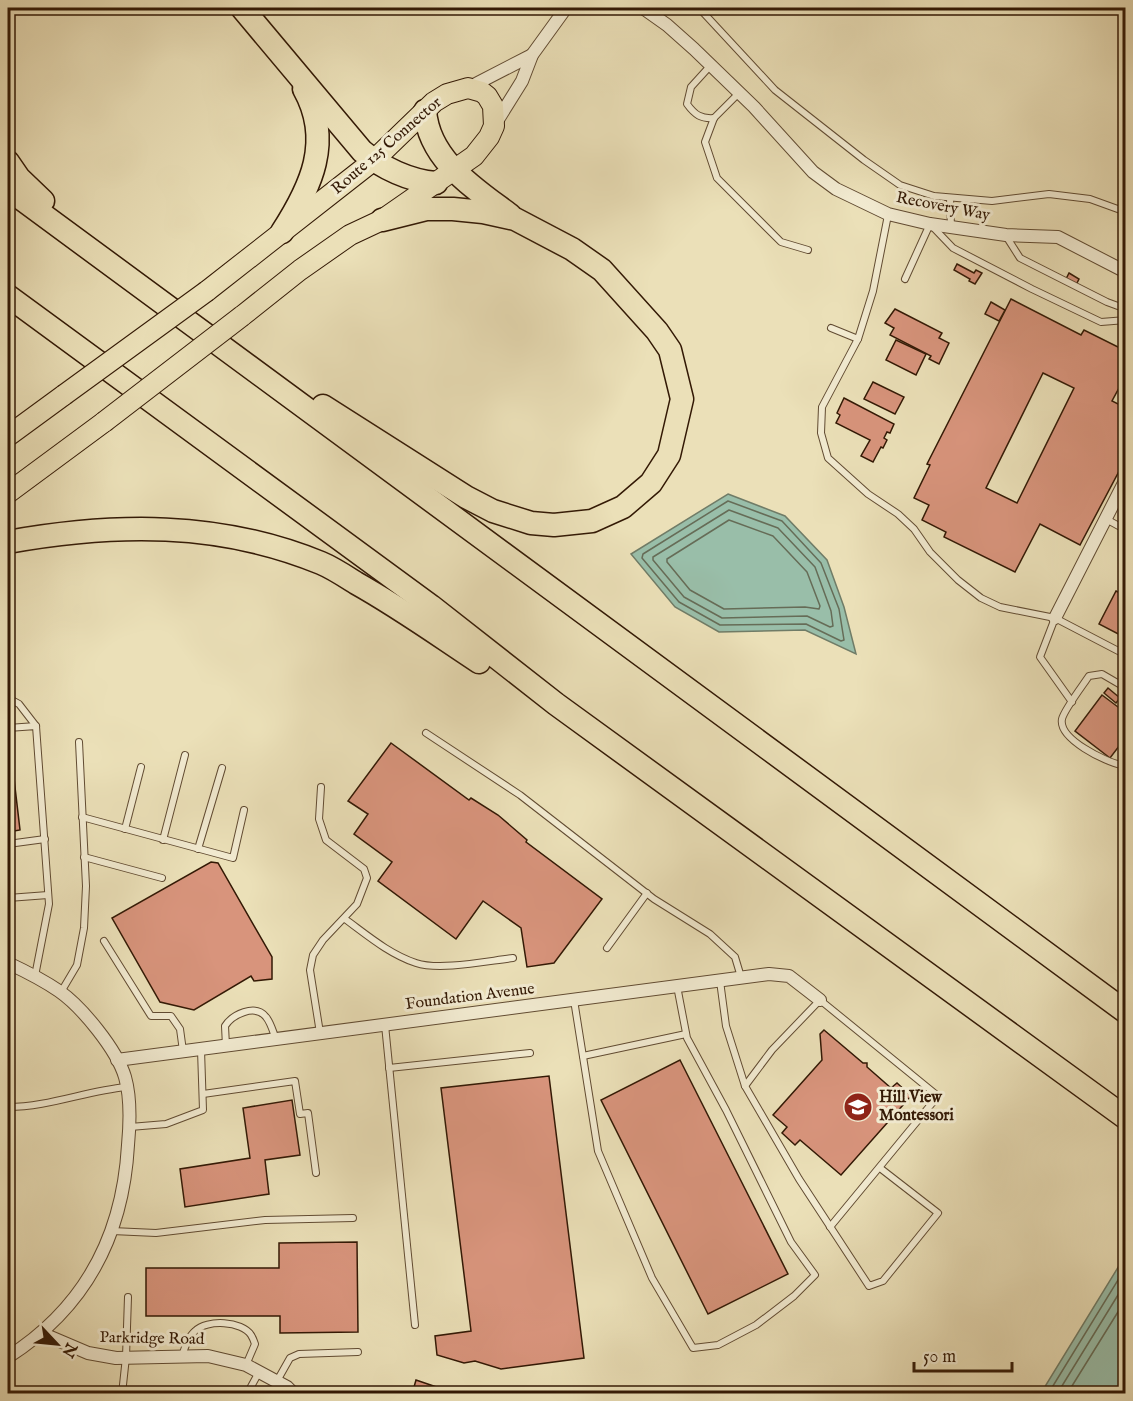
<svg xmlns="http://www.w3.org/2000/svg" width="1133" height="1401" viewBox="0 0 1133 1401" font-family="'IM FELL English',serif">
<rect width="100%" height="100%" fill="#ebe0b8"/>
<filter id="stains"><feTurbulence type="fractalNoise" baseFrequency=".00333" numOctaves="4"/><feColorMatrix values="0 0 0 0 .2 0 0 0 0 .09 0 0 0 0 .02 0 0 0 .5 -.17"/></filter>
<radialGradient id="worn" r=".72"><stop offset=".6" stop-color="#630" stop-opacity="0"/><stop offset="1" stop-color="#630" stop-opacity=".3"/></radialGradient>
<g fill="#99bea9" stroke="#707c67" stroke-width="1.5">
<polygon points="728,494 785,516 827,560 844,607 856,654 805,630 719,632 675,607 631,554"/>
<polygon points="1125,1256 1125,1393 1041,1393"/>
</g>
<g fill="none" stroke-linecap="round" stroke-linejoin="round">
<g stroke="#666c57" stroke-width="1.5">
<polygon points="728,501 782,521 821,563 839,609 844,640 841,641 806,624 720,625 679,602 642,558 643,554"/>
<polygon points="729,510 778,528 815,567 831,611 833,626 830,627 807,616 722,618 684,597 653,560 653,557"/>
<polygon points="729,520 773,536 807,572 820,606 819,609 805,607 724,609 690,590 667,562 667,559"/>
<polyline points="1048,1394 1126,1267"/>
<polyline points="1057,1394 1126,1282"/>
<polyline points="1067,1394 1126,1299"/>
</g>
</g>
<g fill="#d8947c" stroke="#331905" stroke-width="1.5" fill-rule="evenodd">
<polygon points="957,264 974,273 976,270 982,273 975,284 969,281 970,279 954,270"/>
<polygon points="1069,273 1079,279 1076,285 1066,279"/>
<path d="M1011,299L1081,335L1084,330L1126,351V375L1112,401L1126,408V458L1080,545L1040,524L1015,572L944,537L946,532L922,520L929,505L914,498L930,465L927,464ZM1043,373L1074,388L1017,503L986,488Z"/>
<polygon points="991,302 1005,310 999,321 985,314"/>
<polygon points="895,309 942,333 939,338 949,343 939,364 929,359 931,356 890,335 894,328 885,323"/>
<polygon points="896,340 926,354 916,375 886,360"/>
<polygon points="873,382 904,397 895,414 864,399"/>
<polygon points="844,398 894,424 890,433 887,432 884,438 887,440 883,448 881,447 873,462 861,456 870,440 836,423 840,415 837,413"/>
<polygon points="1116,591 1126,596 1126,638 1099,624"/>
<polygon points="1108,688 1120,698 1116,703 1104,693"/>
<polygon points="1102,695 1126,713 1126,737 1110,758 1075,731"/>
<polygon points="391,743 469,800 471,798 498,815 527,840 526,842 602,899 554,963 527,967 521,928 483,901 456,939 378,881 392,862 354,834 368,814 348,801"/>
<polygon points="8,753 11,753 20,830 8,832"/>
<polygon points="211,862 218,863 272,957 272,979 254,981 251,976 194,1010 160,1002 112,918"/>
<polygon points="824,1030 863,1063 867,1063 867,1067 891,1088 897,1083 911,1096 841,1175 800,1140 795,1145 782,1133 787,1127 773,1115 822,1060 820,1034"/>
<polygon points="680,1060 788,1274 708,1314 601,1100"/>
<polygon points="549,1076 584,1358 501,1369 475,1361 464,1363 437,1355 435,1336 471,1331 441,1088"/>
<polygon points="292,1100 300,1155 265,1160 269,1194 185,1207 180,1169 250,1158 243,1108"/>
<polygon points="357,1242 358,1332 280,1333 280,1316 146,1316 146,1268 279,1268 279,1243"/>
<polygon points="416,1380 457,1394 412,1394"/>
</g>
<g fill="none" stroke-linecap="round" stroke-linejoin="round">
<g stroke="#614b32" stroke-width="8">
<g id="service">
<polyline points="699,8 775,90 864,160 900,185 934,196 992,201 1049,194 1090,199 1126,212"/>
<path d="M711,65L691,87L687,104C695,115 701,119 714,118"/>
<polyline points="739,93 714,118 705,142 717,178 781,242 808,250"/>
<polyline points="950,198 951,227"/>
<polyline points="888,215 873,291 858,339 822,407 821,433 828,458 868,494 898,514 914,529 930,552 958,580 981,598 1000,607 1055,618 1126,655"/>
<polyline points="1006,236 1020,258 1107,302 1126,309"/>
<polyline points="905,279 930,224 953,248 1032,289 1101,322 1126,320"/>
<polyline points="831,328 858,339"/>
<polyline points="1106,519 1126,530"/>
<polyline points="1055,618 1040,657 1072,702"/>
<path d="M1126,688L1102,674L1089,676C1083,685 1064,710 1062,719C1058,739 1106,762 1121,765L1126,762"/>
<polyline points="8,698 19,704 36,726"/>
<polyline points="8,728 36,726 49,904 35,976"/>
<polyline points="426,733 520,795 654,899 710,934 735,957 741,977"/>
<polyline points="82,817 233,858 244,810"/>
<polyline points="125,829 141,767"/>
<polyline points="163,840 185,755"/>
<polyline points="8,844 45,839"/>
<polyline points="198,849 222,768"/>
<polyline points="84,857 162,878"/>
<polyline points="8,898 48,895"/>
<path d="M345,919C367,935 389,954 416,963C440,971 487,961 513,958"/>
<polyline points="104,941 151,1016 171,1016 180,1029 183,1051"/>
<polyline points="607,948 647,893"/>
<polyline points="720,981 726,1026 745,1086 799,1179 869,1286 883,1281 938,1213 880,1168"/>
<polyline points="61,992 77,965 84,928 86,886 79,742"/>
<polyline points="574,1000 598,1151 652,1278 693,1348 718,1345 756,1325 794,1296 815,1275 791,1242 726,1110 687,1038 677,986"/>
<polyline points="385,1025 415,1325"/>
<polyline points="320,1033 310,970 313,955 323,940 357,904 367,878 364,869 326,840 319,819 321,787"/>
<path d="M226,1046L225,1026C232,1015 255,1003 266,1017C271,1023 273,1032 276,1039"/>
<polyline points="583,1056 686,1034"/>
<polyline points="389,1068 530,1053"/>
<polyline points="745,1086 772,1050 820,1000 938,1096 830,1227"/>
<polyline points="203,1094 295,1081 300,1114 308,1113 316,1173"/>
<path d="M8,1107C48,1107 86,1091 126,1087"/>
<polyline points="130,1127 166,1124 203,1110 201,1050"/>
<polyline points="112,1231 156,1233 265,1220 353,1218"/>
<path d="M182,1356C185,1347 188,1337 195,1331C207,1319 242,1321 251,1335C253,1338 254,1341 255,1344L246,1365"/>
<polyline points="277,1381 290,1358 299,1354 358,1352"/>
<polyline points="122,1394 126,1357 128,1297"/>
<polyline points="247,1394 259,1372"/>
</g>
</g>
<g stroke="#614b32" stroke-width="14">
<g id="minor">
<polyline points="643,8 667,25 694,49 754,107 813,172 836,189 888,214 930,224 1006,235 1058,237 1124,271 1126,274"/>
<polyline points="468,88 532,55"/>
<polyline points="494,126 522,81 532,55 566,8"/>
<polyline points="1055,618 1126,479"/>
<path d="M8,963C25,971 43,980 59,991C82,1007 117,1050 125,1077C131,1098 130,1124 128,1145C123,1235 85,1308 8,1357"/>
<polyline points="117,1060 769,974 789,976 820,1000"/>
<polyline points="41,1333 88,1353 116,1358 208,1356 246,1365 287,1387 294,1394"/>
</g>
</g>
<g stroke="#331905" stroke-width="22">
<g id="trunk">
<polyline points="207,291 373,161 434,102 447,94 468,88 482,92 487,96 493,106 494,126 489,137 474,156 382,220 350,235 300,270 242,316"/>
<polyline points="8,436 64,395"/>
<polyline points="8,493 104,422"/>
</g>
</g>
<g stroke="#331905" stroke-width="25">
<g id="motorway">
<path d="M242,8L362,151C382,168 410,181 436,183"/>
<path d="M425,111C429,160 474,188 510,215"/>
<polyline points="8,162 19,178 43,201"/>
<polyline points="8,189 1126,1012"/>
<path d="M282,232C311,187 333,141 304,89"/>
<polyline points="8,296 431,606 556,704 1126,1118"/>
<polyline points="323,406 466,497 493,511 531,523 554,525 592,521 623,507 651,483 669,455 682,399 670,350 657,331 602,270 572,249 515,219 483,212 453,209 426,209 382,220"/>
<path d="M8,542C114,523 219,521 321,563C333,568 345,576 356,583C399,607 438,635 479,662"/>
</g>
</g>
<use href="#service" stroke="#f2ebd1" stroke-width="6"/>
<use href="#minor" stroke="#f2ebd1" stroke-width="12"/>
<use href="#trunk" stroke="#ebe0b8" stroke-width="20"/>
<use href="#motorway" stroke="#ebe0b8" stroke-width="22"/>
<g stroke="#331905" stroke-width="22" stroke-linecap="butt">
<g id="trunk-bridge">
<polyline points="64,395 207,291"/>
<polyline points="104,422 242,316"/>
</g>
</g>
<use href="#trunk-bridge" stroke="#ebe0b8" stroke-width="20"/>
</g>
<defs>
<g id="school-disc" transform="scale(1.5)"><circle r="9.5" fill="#8f2418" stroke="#f2ebd1"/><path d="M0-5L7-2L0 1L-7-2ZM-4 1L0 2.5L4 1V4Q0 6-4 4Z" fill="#fff"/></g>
</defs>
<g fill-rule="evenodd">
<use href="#school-disc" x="858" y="1107"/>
</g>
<g text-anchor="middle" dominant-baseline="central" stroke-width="6" stroke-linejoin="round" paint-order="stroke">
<g font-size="16" fill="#331905" stroke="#f2ebd1">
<text transform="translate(387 146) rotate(-41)">Route 125 Connector</text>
<text transform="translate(943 207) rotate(11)">Recovery Way</text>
<text transform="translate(470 997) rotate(-7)">Foundation Avenue</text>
<text transform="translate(152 1339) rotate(1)">Parkridge Road</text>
</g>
<g font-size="16" font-weight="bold" fill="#331905" stroke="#f2ebd1" text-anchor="start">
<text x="879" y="1098">Hill View<tspan x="879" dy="18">Montessori</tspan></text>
</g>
</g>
<rect width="1133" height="1401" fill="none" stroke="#ebe0b8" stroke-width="30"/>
<rect x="9" y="9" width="1115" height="1383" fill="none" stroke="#331905" stroke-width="3"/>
<rect x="15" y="15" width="1103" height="1371" fill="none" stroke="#331905" stroke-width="1.5"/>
<g transform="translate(57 1344) rotate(116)" stroke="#f2ebd1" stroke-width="4.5" paint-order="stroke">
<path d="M0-4.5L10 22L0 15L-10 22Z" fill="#331905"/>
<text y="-9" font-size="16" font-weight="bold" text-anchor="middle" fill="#331905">N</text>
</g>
<path d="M914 1362v9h98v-9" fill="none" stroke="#331905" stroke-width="3"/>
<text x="923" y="1362" font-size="18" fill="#331905" stroke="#f2ebd1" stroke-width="4.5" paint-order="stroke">50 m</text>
<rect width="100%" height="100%" filter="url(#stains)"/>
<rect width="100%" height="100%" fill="url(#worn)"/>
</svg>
